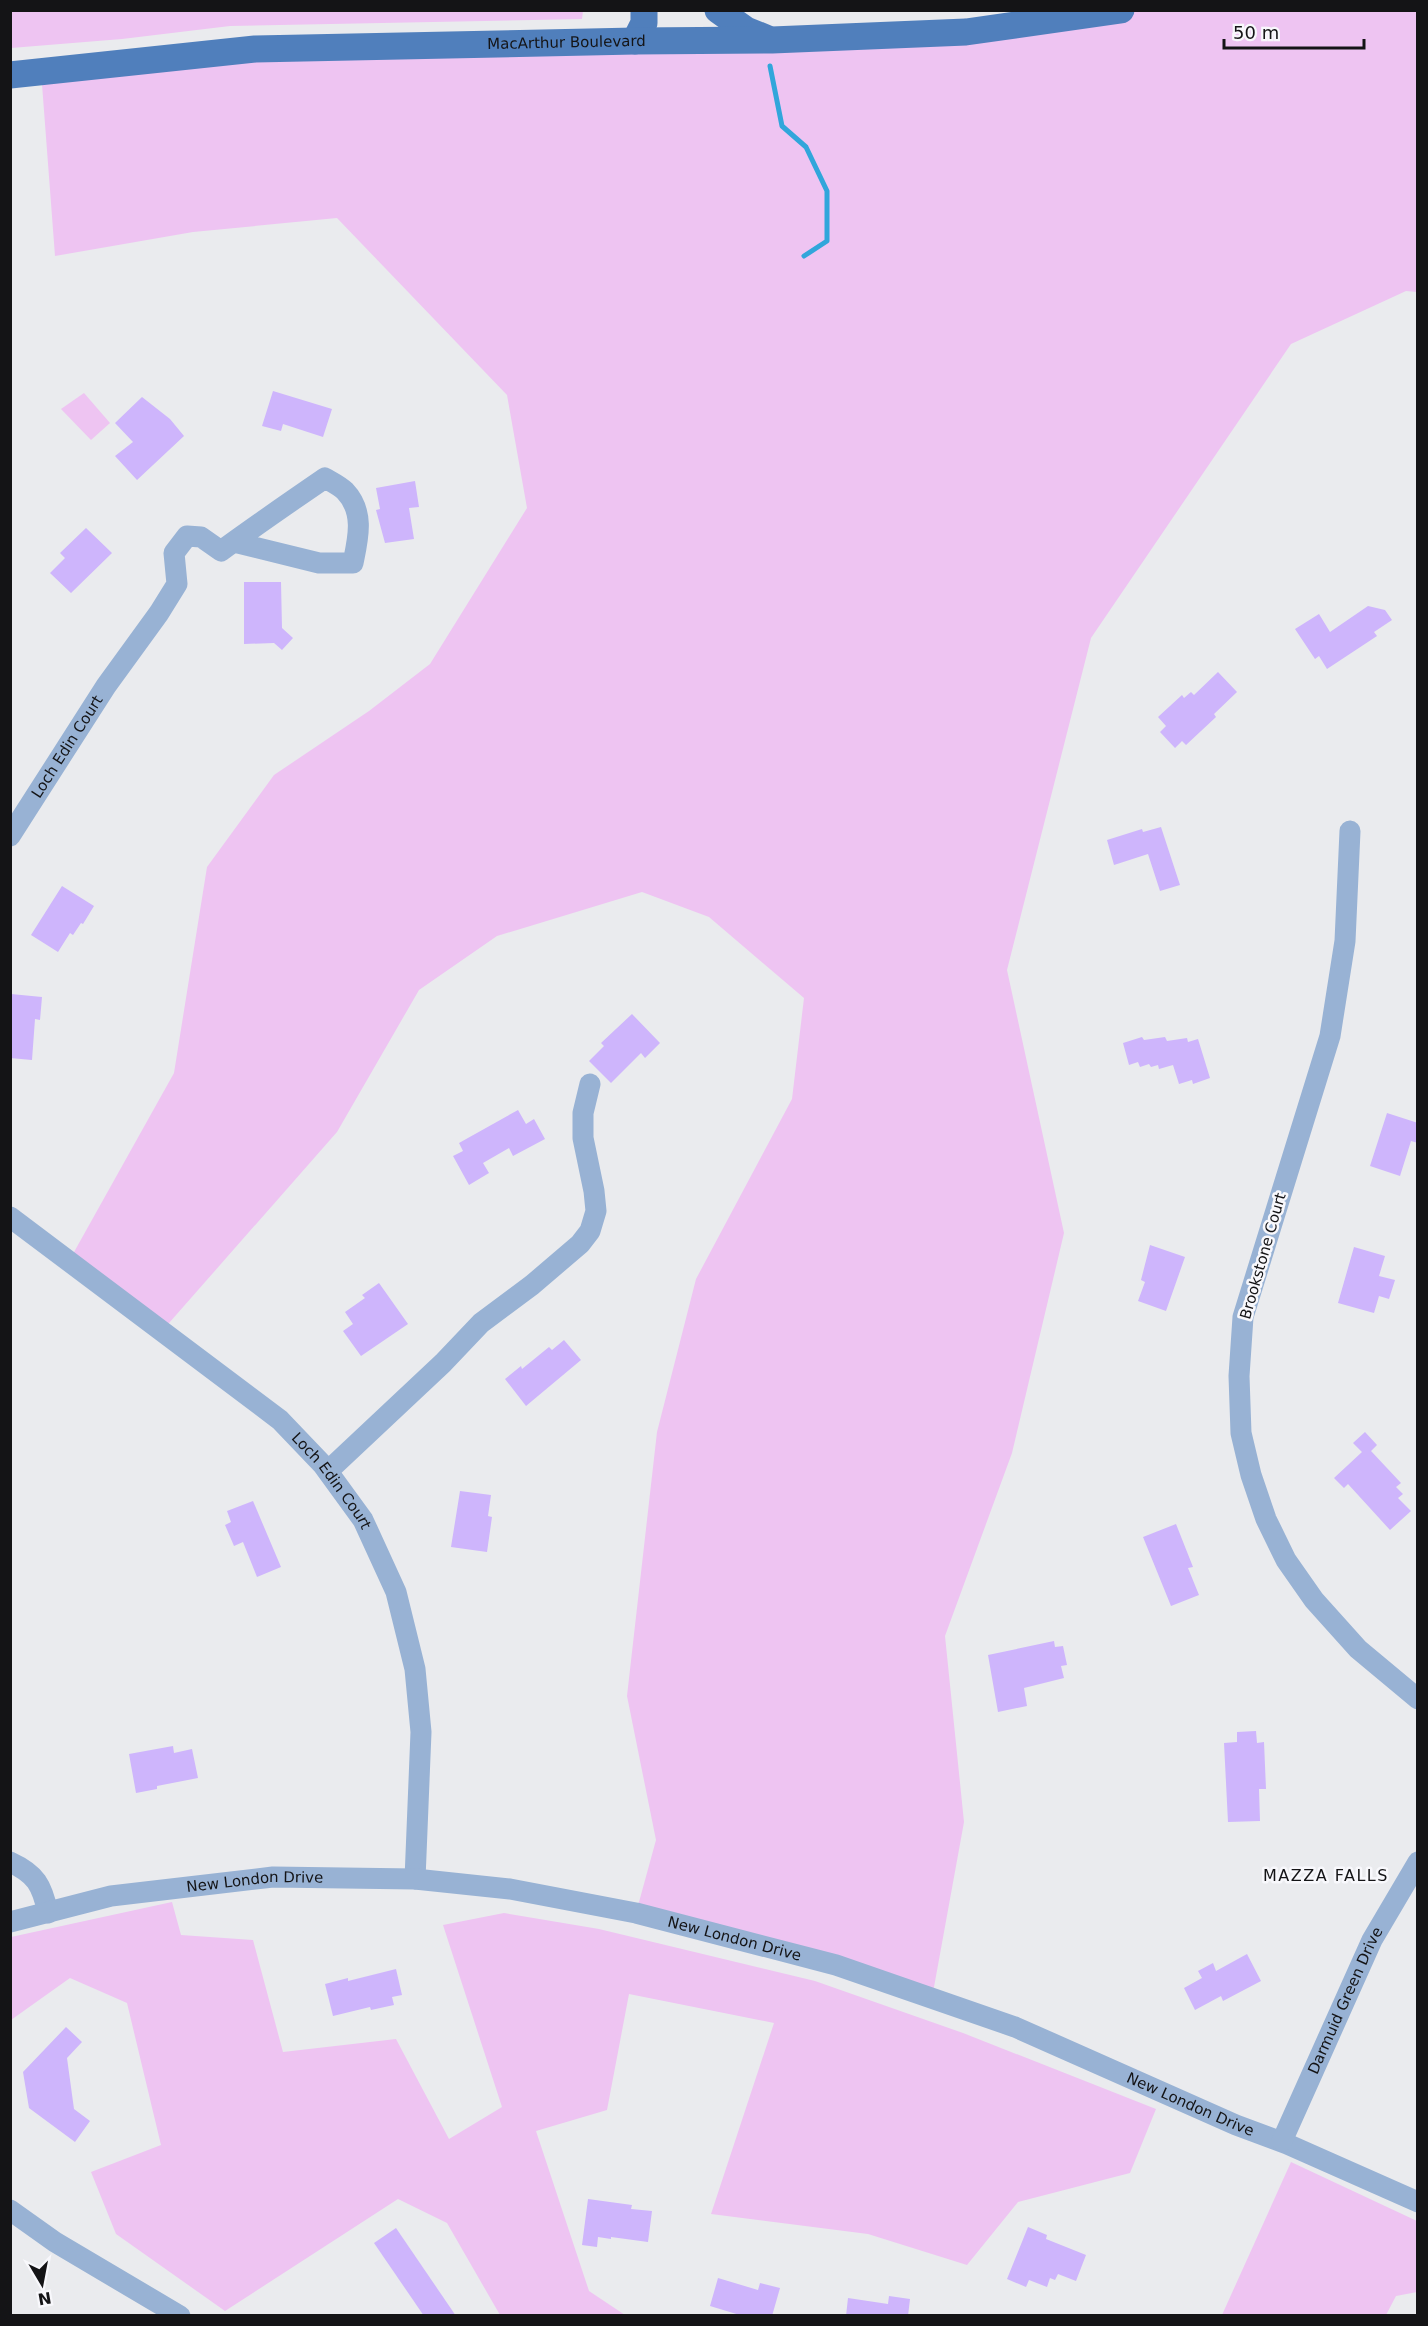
<svg xmlns="http://www.w3.org/2000/svg" width="1428" height="2326" viewBox="0 0 1428 2326" font-family="'DejaVu Sans',sans-serif">
<rect width="100%" height="100%" fill="#eaebee"/>
<g fill="#eec4f2">
<polygon points="11,10 582,10 583,11 582,19 230,26 122,39 11,48"/>
<polygon points="1121,11 1417,11 1417,292 1406,291 1291,344 1091,638 1007,970 1064,1233 1012,1453 945,1636 964,1822 932,1998 636,1913 656,1840 627,1696 657,1432 696,1279 792,1099 804,998 709,917 642,892 497,936 419,990 337,1132 162,1331 69,1261 174,1073 207,867 274,775 369,711 430,664 527,508 507,395 337,218 193,232 55,256 41,71 635,41"/>
<polygon points="84,393 110,423 91,440 61,409"/>
<polygon points="172,1902 181,1935 253,1940 283,2052 396,2039 449,2139 502,2107 443,1925 504,1913 599,1929 815,1981 963,2033 1156,2109 1130,2173 1018,2202 967,2265 868,2234 711,2214 774,2023 629,1994 607,2110 536,2131 589,2291 625,2315 500,2315 447,2223 398,2199 225,2311 116,2234 91,2172 161,2145 127,2003 70,1978 11,2020 11,1937"/>
<polygon points="1291,2162 1417,2221 1417,2292 1396,2296 1386,2315 1222,2315"/>
</g>
<g fill="none" stroke-linecap="round" stroke-linejoin="round">
<polyline stroke="#31a6db" stroke-width="5" points="770,66 782,126 806,147 827,191 827,241 804,256"/>
</g>
<g fill="#ceb5fc">
<polygon points="273,391 332,409 323,437 283,424 281,431 262,426"/>
<polygon points="142,397 170,419 184,436 137,480 115,456 133,442 115,423"/>
<polygon points="415,481 419,507 409,508 414,539 385,543 376,510 380,509 376,488"/>
<polygon points="86,528 112,553 71,593 50,573 65,558 60,553"/>
<polygon points="244,582 281,582 282,628 293,638 282,650 274,643 244,644"/>
<polygon points="1368,606 1385,610 1392,620 1374,632 1377,636 1327,669 1319,656 1315,659 1295,629 1319,614 1330,632"/>
<polygon points="1218,672 1237,692 1214,714 1216,717 1186,745 1182,741 1175,748 1160,732 1166,726 1158,717 1182,695 1184,698 1191,692 1194,695"/>
<polygon points="1161,827 1180,885 1160,891 1148,854 1114,865 1107,840 1142,829 1143,832"/>
<polygon points="62,886 94,906 83,924 81,923 73,935 70,933 58,952 31,935"/>
<polygon points="11,994 42,997 40,1020 35,1019 32,1060 10,1058"/>
<polygon points="632,1014 660,1043 645,1058 641,1053 611,1083 589,1061 604,1046 601,1043"/>
<polygon points="1142,1037 1144,1040 1165,1037 1167,1041 1187,1038 1188,1042 1198,1039 1210,1078 1193,1084 1192,1080 1179,1084 1173,1065 1159,1069 1158,1065 1151,1067 1149,1064 1140,1067 1138,1062 1129,1065 1123,1043"/>
<polygon points="518,1110 526,1124 534,1119 545,1139 513,1156 509,1148 483,1163 489,1173 469,1185 453,1156 463,1151 459,1143"/>
<polygon points="1387,1113 1418,1123 1418,1143 1411,1141 1400,1176 1370,1166"/>
<polygon points="1150,1245 1185,1257 1166,1311 1138,1301 1145,1282 1141,1280"/>
<polygon points="1354,1247 1385,1256 1379,1276 1395,1280 1389,1299 1379,1296 1374,1313 1338,1303"/>
<polygon points="379,1283 408,1324 361,1356 343,1331 353,1324 345,1312 365,1298 362,1295"/>
<polygon points="564,1340 581,1360 526,1406 505,1379 521,1366 522,1369 549,1347 552,1350"/>
<polygon points="1365,1432 1377,1445 1371,1451 1401,1483 1396,1487 1403,1494 1398,1498 1411,1511 1390,1530 1348,1484 1344,1488 1334,1478 1362,1452 1353,1443"/>
<polygon points="460,1491 491,1495 488,1516 492,1517 487,1552 451,1547"/>
<polygon points="253,1501 281,1567 257,1577 243,1542 234,1546 225,1525 231,1522 227,1511"/>
<polygon points="1176,1524 1193,1567 1188,1568 1199,1595 1171,1606 1143,1537"/>
<polygon points="1054,1641 1055,1647 1063,1646 1067,1665 1061,1666 1064,1678 1024,1688 1027,1706 998,1712 988,1655"/>
<polygon points="1256,1731 1257,1743 1264,1742 1266,1789 1259,1789 1260,1821 1228,1822 1224,1743 1237,1742 1237,1732"/>
<polygon points="173,1746 174,1753 192,1749 198,1778 157,1786 157,1789 136,1793 129,1754"/>
<polygon points="1247,1954 1261,1981 1223,2001 1221,1996 1195,2010 1184,1988 1202,1978 1198,1971 1213,1963 1216,1971"/>
<polygon points="396,1969 402,1995 392,1997 394,2005 371,2010 370,2007 333,2016 325,1984 348,1978 348,1981"/>
<polygon points="66,2027 82,2042 67,2058 74,2109 90,2121 75,2142 29,2108 23,2072"/>
<polygon points="588,2199 632,2205 631,2209 652,2211 648,2242 611,2237 611,2239 598,2237 597,2247 582,2245"/>
<polygon points="1028,2227 1047,2235 1046,2239 1086,2255 1076,2281 1058,2274 1055,2280 1050,2278 1047,2287 1029,2280 1026,2287 1007,2279"/>
<polygon points="396,2228 456,2316 424,2316 374,2243"/>
<polygon points="718,2278 758,2290 760,2283 780,2288 772,2316 743,2316 710,2306"/>
<polygon points="889,2296 910,2299 908,2316 846,2316 848,2298 888,2304"/>
</g>
<g fill="none" stroke-linecap="round" stroke-linejoin="round">
<g stroke="#98b2d4" stroke-width="21">
<polyline points="1350,831 1345,941 1330,1036 1243,1317 1239,1376 1241,1433 1251,1475 1266,1519 1286,1560 1314,1600 1358,1649 1418,1699"/>
<path id="s1" d="M10,836L106,686L159,613L177,584L174,553L187,536L201,537L221,551C255,526 290,502 325,478C332,482 340,486 345,491C365,512 358,539 353,563H319L234,542"/>
<path id="s2" d="M10,1217L280,1420L323,1465L363,1520L396,1592L415,1669L421,1732L415,1879"/>
<polyline points="328,1471 443,1363 481,1323 532,1285 580,1244 590,1231 596,1211 594,1191 583,1138 583,1113 590,1084"/>
<path d="M10,1862C36,1874 42,1885 48,1913"/>
<path id="s3" d="M10,1922L111,1896L273,1877L415,1879L510,1889L636,1913L836,1965L1015,2027L1236,2125L1287,2144L1418,2202"/>
<path id="s4" d="M1282,2141L1372,1940L1418,1862"/>
<polyline points="10,2210 55,2242 180,2316"/>
</g>
<g stroke="#507fbc" stroke-width="27">
<polyline points="718,10 746,30 766,38"/>
<polyline points="635,41 644,23 644,10"/>
<path id="s5" d="M10,75L255,49L635,41L772,40L966,32L1121,10"/>
</g>
</g>
<g text-anchor="middle" dominant-baseline="central" stroke-width="5" stroke-linejoin="round" paint-order="stroke">
<g font-size="15" fill="#141416" stroke="#f8f8fc">
<text stroke="none"><textPath href="#s5" startOffset="558">MacArthur Boulevard</textPath></text>
<text stroke="none"><textPath href="#s1" startOffset="106">Loch Edin Court</textPath></text>
<text transform="translate(1263 1256) rotate(-74)">Brookstone Court</text>
<text stroke="none"><textPath href="#s2" startOffset="418">Loch Edin Court</textPath></text>
<text stroke="none"><textPath href="#s3" startOffset="249">New London Drive</textPath></text>
<text stroke="none"><textPath href="#s3" startOffset="735">New London Drive</textPath></text>
<text stroke="none"><textPath href="#s4" startOffset="154">Darmuid Green Drive</textPath></text>
<text stroke="none"><textPath href="#s3" startOffset="1221">New London Drive</textPath></text>
</g>
<g font-size="16" letter-spacing="1.5" fill="#141416" stroke="#f8f8fc">
<text x="1326" y="1875">MAZZA FALLS</text>
</g>
</g>
<rect width="1428" height="2326" fill="none" stroke="#141416" stroke-width="24"/>
<g transform="translate(42 2284) rotate(170)" stroke="#f8f8fc" stroke-width="4.5" paint-order="stroke">
<path d="M0-4.5L10 22L0 15L-10 22Z" fill="#141416"/>
<text y="-9" font-size="16" font-weight="bold" text-anchor="middle" fill="#141416">N</text>
</g>
<path d="M1224 39v9h140v-9" fill="none" stroke="#141416" stroke-width="3"/>
<text x="1233" y="39" font-size="18" fill="#141416" stroke="#f8f8fc" stroke-width="4.5" paint-order="stroke">50 m</text>
</svg>
